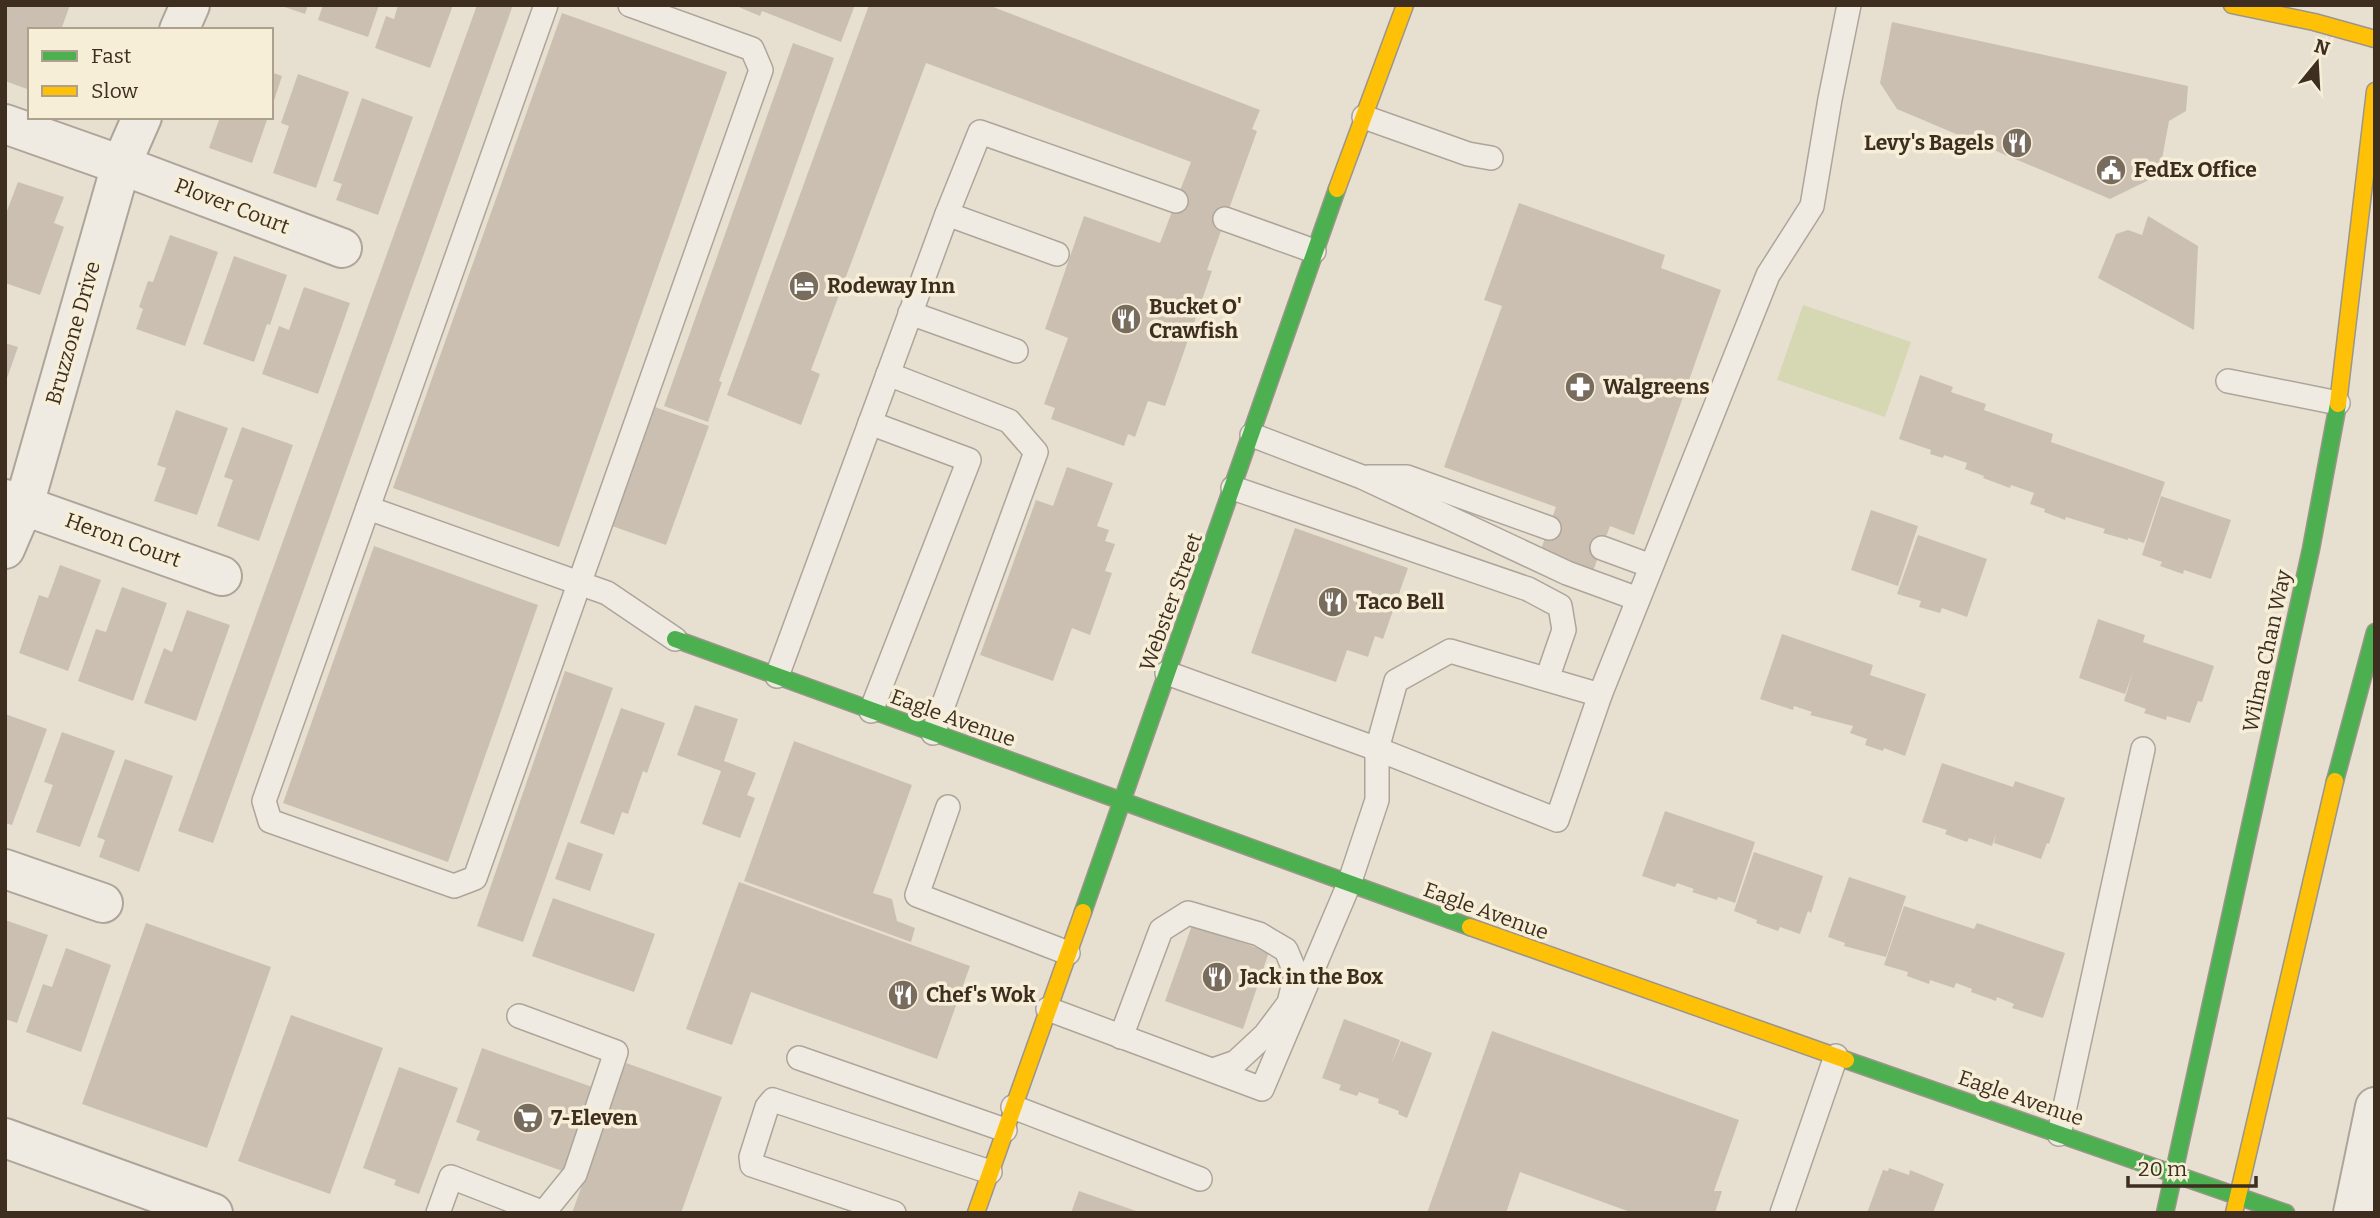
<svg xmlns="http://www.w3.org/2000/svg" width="2380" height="1218" viewBox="0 0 2380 1218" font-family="Bitter,serif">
<rect width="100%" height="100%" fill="#e7e0d1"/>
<polygon fill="#d6d7b3" points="1803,305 1911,342 1885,417 1777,380"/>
<g fill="#cbbfb2">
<polygon points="8,5 70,5 61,30 30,30 30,80 27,89 5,81 5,14"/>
<polygon points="279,5 308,5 305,14"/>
<polygon points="323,5 379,5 368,37 318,20"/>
<polygon points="398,5 453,5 430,68 375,48 386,16 394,19"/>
<polygon points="477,5 513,5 213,843 178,831"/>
<polygon points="734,5 855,5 841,42 762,11 760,16"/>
<polygon points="869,5 988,5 1260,110 1252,129 1257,131 1207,270 1212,271 1165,406 1148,401 1135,437 1128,434 1124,446 1051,419 1055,408 1044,404 1068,338 1045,329 1084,216 1160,243 1191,162 926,63 811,370 820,374 801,425 727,395"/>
<polygon points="562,13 727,72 559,547 393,488"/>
<polygon points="1892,22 2188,86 2186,111 2169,121 2159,175 2110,199 1897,109 1880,83"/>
<polygon points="793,43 834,58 719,381 722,382 708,422 664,406"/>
<polygon points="271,72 282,76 272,107 271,106"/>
<polygon points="298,74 349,92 316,188 273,173 289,126 281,123"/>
<polygon points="362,98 413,117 378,215 336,200 342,184 333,181"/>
<polygon points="220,117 268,117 252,163 209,148"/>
<polygon points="18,182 64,197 54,223 64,227 40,295 5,283 5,216"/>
<polygon points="1519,203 1665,255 1661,268 1721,290 1634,535 1610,526 1593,571 1540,552 1556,507 1444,467 1502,306 1484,300"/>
<polygon points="2148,216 2198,246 2194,330 2098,278 2116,234 2128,230 2142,235"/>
<polygon points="170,235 218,252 185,346 136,329 143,309 139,307 148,281 153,282"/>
<polygon points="234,256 287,275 270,325 267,324 254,362 203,344"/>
<polygon points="304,287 350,303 318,394 262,374 279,326 289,330"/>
<polygon points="5,343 18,347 6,381 5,381"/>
<polygon points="1920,375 1953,387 1951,392 1986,404 1984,410 2053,434 2051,442 2165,482 2144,543 2128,538 2128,540 2103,533 2105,529 2066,517 2065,520 2044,512 2045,509 2030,504 2034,493 2011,485 2010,488 1983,478 1984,476 1965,469 1967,463 1944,455 1943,458 1930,454 1931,450 1899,439"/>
<polygon points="655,407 709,426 666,545 612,526"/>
<polygon points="176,410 228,428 197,515 154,501 166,468 157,465"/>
<polygon points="242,427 293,445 259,541 217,526 233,480 224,477"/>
<polygon points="1067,467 1113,483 1097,526 1109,530 1105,541 1115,544 1105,571 1112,573 1090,635 1072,628 1053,681 980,655 1036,500 1053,506"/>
<polygon points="2161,496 2231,520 2211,579 2184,570 2183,574 2160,566 2162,562 2142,555"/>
<polygon points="1871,510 1918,526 1898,586 1851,570"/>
<polygon points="1295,528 1408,568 1383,639 1375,636 1368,657 1347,650 1336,682 1251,653"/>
<polygon points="1918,535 1987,559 1967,617 1942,608 1940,613 1919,607 1921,601 1897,594"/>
<polygon points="374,546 538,605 448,862 283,803"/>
<polygon points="60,565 101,580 68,671 19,653 39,595 48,598"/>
<polygon points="122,587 167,603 133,701 78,681 96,629 106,632"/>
<polygon points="187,610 230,625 196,721 144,703 164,648 172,652"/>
<polygon points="2098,619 2145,635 2143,642 2214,666 2202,702 2198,701 2190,723 2167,716 2166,720 2144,713 2146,709 2124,701 2133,672 2125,694 2079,678"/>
<polygon points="1782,634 1873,665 1870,675 1926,694 1905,756 1884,748 1883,751 1865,745 1867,739 1850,733 1853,726 1810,715 1812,712 1794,706 1793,710 1760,699"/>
<polygon points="565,671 613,688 523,942 477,926"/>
<polygon points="695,705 738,719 724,761 756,773 747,795 755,798 740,838 702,824 721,771 677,755"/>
<polygon points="621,708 665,723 647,773 643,771 628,814 622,812 614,835 580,823"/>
<polygon points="5,714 47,729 12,825 5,823"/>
<polygon points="62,732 115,751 80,847 36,832 53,785 44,782"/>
<polygon points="794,741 912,785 873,893 892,899 897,921 915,928 911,942 744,881"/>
<polygon points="125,759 173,776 139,872 99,857 105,840 97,837"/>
<polygon points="1942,763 2013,787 2015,781 2065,798 2049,844 2047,843 2041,859 1994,843 1996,834 1992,846 1969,838 1967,842 1945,834 1947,830 1922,822"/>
<polygon points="1665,811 1755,842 1735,903 1718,897 1717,900 1692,892 1694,889 1677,883 1675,887 1642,876"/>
<polygon points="568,842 603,854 590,891 555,879"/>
<polygon points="1754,852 1823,876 1811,913 1808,911 1800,934 1780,927 1778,931 1756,923 1757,920 1734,911"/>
<polygon points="1849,877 1906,896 1886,957 1844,946 1845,943 1828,937"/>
<polygon points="739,882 970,966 937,1059 751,992 732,1045 686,1029"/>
<polygon points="553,898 655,934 634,992 532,956"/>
<polygon points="1904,906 1974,929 1977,923 2065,953 2043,1018 2012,1008 2014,1004 1997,997 1996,1001 1971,992 1972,989 1956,983 1954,988 1930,980 1929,984 1907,976 1908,972 1884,965"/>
<polygon points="5,920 48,935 17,1023 5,1019"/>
<polygon points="146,923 271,967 207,1148 82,1104"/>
<polygon points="1192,925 1269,952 1243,1029 1165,1001"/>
<polygon points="66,948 111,965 81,1052 26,1032 43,984 52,987"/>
<polygon points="291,1015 383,1048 330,1194 238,1161"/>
<polygon points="1344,1019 1400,1040 1391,1065 1401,1041 1432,1053 1407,1118 1398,1114 1399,1111 1378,1103 1379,1099 1359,1092 1357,1096 1339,1090 1341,1085 1322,1078"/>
<polygon points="1492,1031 1739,1120 1714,1191 1722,1191 1715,1213 1633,1213 1520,1172 1506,1213 1427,1213"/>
<polygon points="482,1048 598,1089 568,1173 476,1140 480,1131 456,1122"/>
<polygon points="626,1063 722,1097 681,1213 572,1213"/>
<polygon points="399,1067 458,1088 419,1194 394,1185 396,1180 363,1168"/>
<polygon points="1889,1168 1909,1175 1910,1170 1944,1184 1933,1213 1867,1213 1883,1170 1888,1171"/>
<polygon points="1079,1191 1139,1212 1138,1213 1071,1213"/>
</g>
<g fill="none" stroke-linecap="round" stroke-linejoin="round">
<g stroke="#ada599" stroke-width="26">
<g id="lane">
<polyline points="546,5 264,801 270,821 454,886 475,878 761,70 752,49 630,5"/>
<polyline points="1364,117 1468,154 1491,158"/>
<polyline points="947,214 1057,254"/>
<polyline points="1225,219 1314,251"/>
<polyline points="910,313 1016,351"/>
<polyline points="888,374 1009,421 1036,452 933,733"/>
<polyline points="2228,381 2338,403"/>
<polyline points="870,423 969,460 871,711"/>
<polyline points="1252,435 1362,477 1567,573 1638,599"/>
<polyline points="1368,477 1407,477 1549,528"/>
<polyline points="1233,488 1528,589 1560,606 1564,630 1547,679"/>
<polyline points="368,508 607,593 675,639"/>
<polyline points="1602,548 1651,566"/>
<polyline points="1167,673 1377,749 1396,681 1450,651 1600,695 1768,275 1812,206 1830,99 1849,5"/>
<polyline points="777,676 947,214 980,132 1176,201"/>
<polyline points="948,807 917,895 1068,953"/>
<polyline points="1048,1009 1262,1089 1349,884 1377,800 1377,749 1557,820 1600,695"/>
<polyline points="519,1016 616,1052 575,1174 545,1211"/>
<polyline points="1121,1037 1161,930 1188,913 1259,934 1286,950 1296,974 1289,1003 1265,1035 1236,1062 1213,1070"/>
<polyline points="799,1058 1005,1130"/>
<polyline points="1013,1107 1200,1179"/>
<polyline points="2059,1134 2143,749"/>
<polyline points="438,1213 451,1177 544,1213"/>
<polyline points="894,1213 752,1165 751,1157 767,1107 773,1100 990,1172"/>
<polyline points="1782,1213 1836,1056"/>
</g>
</g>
<g stroke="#ada599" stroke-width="42">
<g id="street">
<polyline points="179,30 190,5"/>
<polyline points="5,124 121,165 342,248"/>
<polyline points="5,499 222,576"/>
<polyline points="5,549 24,505 121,165 142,117"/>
<polyline points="5,869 103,903"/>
<polyline points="5,1138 213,1213"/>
<polyline points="2353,1213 2375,1107"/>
</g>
</g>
<g stroke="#9c958a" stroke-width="19">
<g id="fast">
<polyline points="675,639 1470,927"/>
<polyline points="2335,781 2375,632"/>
<polyline points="1083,912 1337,189"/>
<polyline points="1846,1060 2286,1213"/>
<polyline points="2165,1213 2311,549 2338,404"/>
</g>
</g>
<g stroke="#9c958a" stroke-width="19">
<g id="slow">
<polyline points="2232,5 2314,22 2375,39"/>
<polyline points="1337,189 1405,5"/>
<polyline points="2338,404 2375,91"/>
<polyline points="1470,927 1846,1060"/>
<polyline points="976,1213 1083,912"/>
<polyline points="2234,1213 2335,781"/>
</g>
</g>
<use href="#lane" stroke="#efebe3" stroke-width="23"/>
<use href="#street" stroke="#efebe3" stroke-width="38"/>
<use href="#fast" stroke="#4caf50" stroke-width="16"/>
<use href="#slow" stroke="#ffc107" stroke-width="16"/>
</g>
<defs>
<g id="restaurant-disc" transform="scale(1.575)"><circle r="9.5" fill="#786c5e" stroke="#f7eed8"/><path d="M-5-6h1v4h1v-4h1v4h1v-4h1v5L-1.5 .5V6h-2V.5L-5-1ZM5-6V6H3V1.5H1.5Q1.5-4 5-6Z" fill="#fff"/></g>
<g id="civic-disc" transform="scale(1.575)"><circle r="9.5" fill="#786c5e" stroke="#f7eed8"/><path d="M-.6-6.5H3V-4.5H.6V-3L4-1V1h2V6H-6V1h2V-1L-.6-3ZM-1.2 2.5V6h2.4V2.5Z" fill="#fff"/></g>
<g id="hotel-disc" transform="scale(1.575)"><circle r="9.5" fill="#786c5e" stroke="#f7eed8"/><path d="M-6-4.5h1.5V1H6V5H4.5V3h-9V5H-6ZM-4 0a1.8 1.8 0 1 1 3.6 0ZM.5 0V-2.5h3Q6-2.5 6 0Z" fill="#fff"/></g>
<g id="pharmacy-disc" transform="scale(1.575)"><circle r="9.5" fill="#786c5e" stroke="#f7eed8"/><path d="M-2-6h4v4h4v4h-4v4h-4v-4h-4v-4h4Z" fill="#fff"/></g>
<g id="supermarket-disc" transform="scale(1.575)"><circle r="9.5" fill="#786c5e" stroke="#f7eed8"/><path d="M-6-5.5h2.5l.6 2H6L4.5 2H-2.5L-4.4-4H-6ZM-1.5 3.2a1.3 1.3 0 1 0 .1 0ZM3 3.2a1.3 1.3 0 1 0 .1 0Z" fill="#fff"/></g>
</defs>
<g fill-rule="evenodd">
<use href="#restaurant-disc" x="2017" y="143"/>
<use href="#civic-disc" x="2111" y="170"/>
<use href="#hotel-disc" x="804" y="286"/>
<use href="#restaurant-disc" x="1126" y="319"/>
<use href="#pharmacy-disc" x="1580" y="387"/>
<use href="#restaurant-disc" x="1333" y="602"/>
<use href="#restaurant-disc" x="1217" y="977"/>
<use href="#restaurant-disc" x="903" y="995"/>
<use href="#supermarket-disc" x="528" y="1118"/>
</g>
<g text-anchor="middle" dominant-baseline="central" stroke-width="7" stroke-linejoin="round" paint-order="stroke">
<g font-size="21" font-weight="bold" fill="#3d2e20" stroke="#f7eed8" text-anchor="start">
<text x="1994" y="143" text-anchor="end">Levy's Bagels</text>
<text x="2134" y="170">FedEx Office</text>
<text x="827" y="286">Rodeway Inn</text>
<text x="1149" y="307">Bucket O'<tspan x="1149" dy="24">Crawfish</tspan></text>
<text x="1603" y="387">Walgreens</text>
<text x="1356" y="602">Taco Bell</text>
<text x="1240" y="977">Jack in the Box</text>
<text x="926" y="995">Chef's Wok</text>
<text x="551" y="1118">7-Eleven</text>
</g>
<g font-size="21" fill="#3d2e20" stroke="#f7eed8">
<text transform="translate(232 206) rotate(21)">Plover Court</text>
<text transform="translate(73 333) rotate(-74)">Bruzzone Drive</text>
<text transform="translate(123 540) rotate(20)">Heron Court</text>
<text transform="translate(1171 602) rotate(-70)">Webster Street</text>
<text transform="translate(2267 651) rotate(-78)">Wilma Chan Way</text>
<text transform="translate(953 718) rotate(20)">Eagle Avenue</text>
<text transform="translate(1486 911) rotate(20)">Eagle Avenue</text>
<text transform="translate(2021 1098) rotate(19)">Eagle Avenue</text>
</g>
</g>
<rect width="2380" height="1218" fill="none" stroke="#3d2e20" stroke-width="14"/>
<rect x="28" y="28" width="245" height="91" fill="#f7eed8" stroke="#ada18e" stroke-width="2"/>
<rect x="42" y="51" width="35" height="10" fill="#4caf50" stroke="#ada18e" stroke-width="2"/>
<text x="91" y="63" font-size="21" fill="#3d2e20">Fast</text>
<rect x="42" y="86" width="35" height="10" fill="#ffc107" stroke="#ada18e" stroke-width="2"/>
<text x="91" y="98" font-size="21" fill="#3d2e20">Slow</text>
<g transform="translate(2317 63) rotate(18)" stroke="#f7eed8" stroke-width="5" paint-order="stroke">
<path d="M0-5L12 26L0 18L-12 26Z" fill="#3d2e20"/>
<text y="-10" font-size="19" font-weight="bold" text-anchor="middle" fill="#3d2e20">N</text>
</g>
<path d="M2128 1176v10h128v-10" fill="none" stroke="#3d2e20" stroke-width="3.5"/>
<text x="2138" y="1176" font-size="21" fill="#3d2e20" stroke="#f7eed8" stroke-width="5" paint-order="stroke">20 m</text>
</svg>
